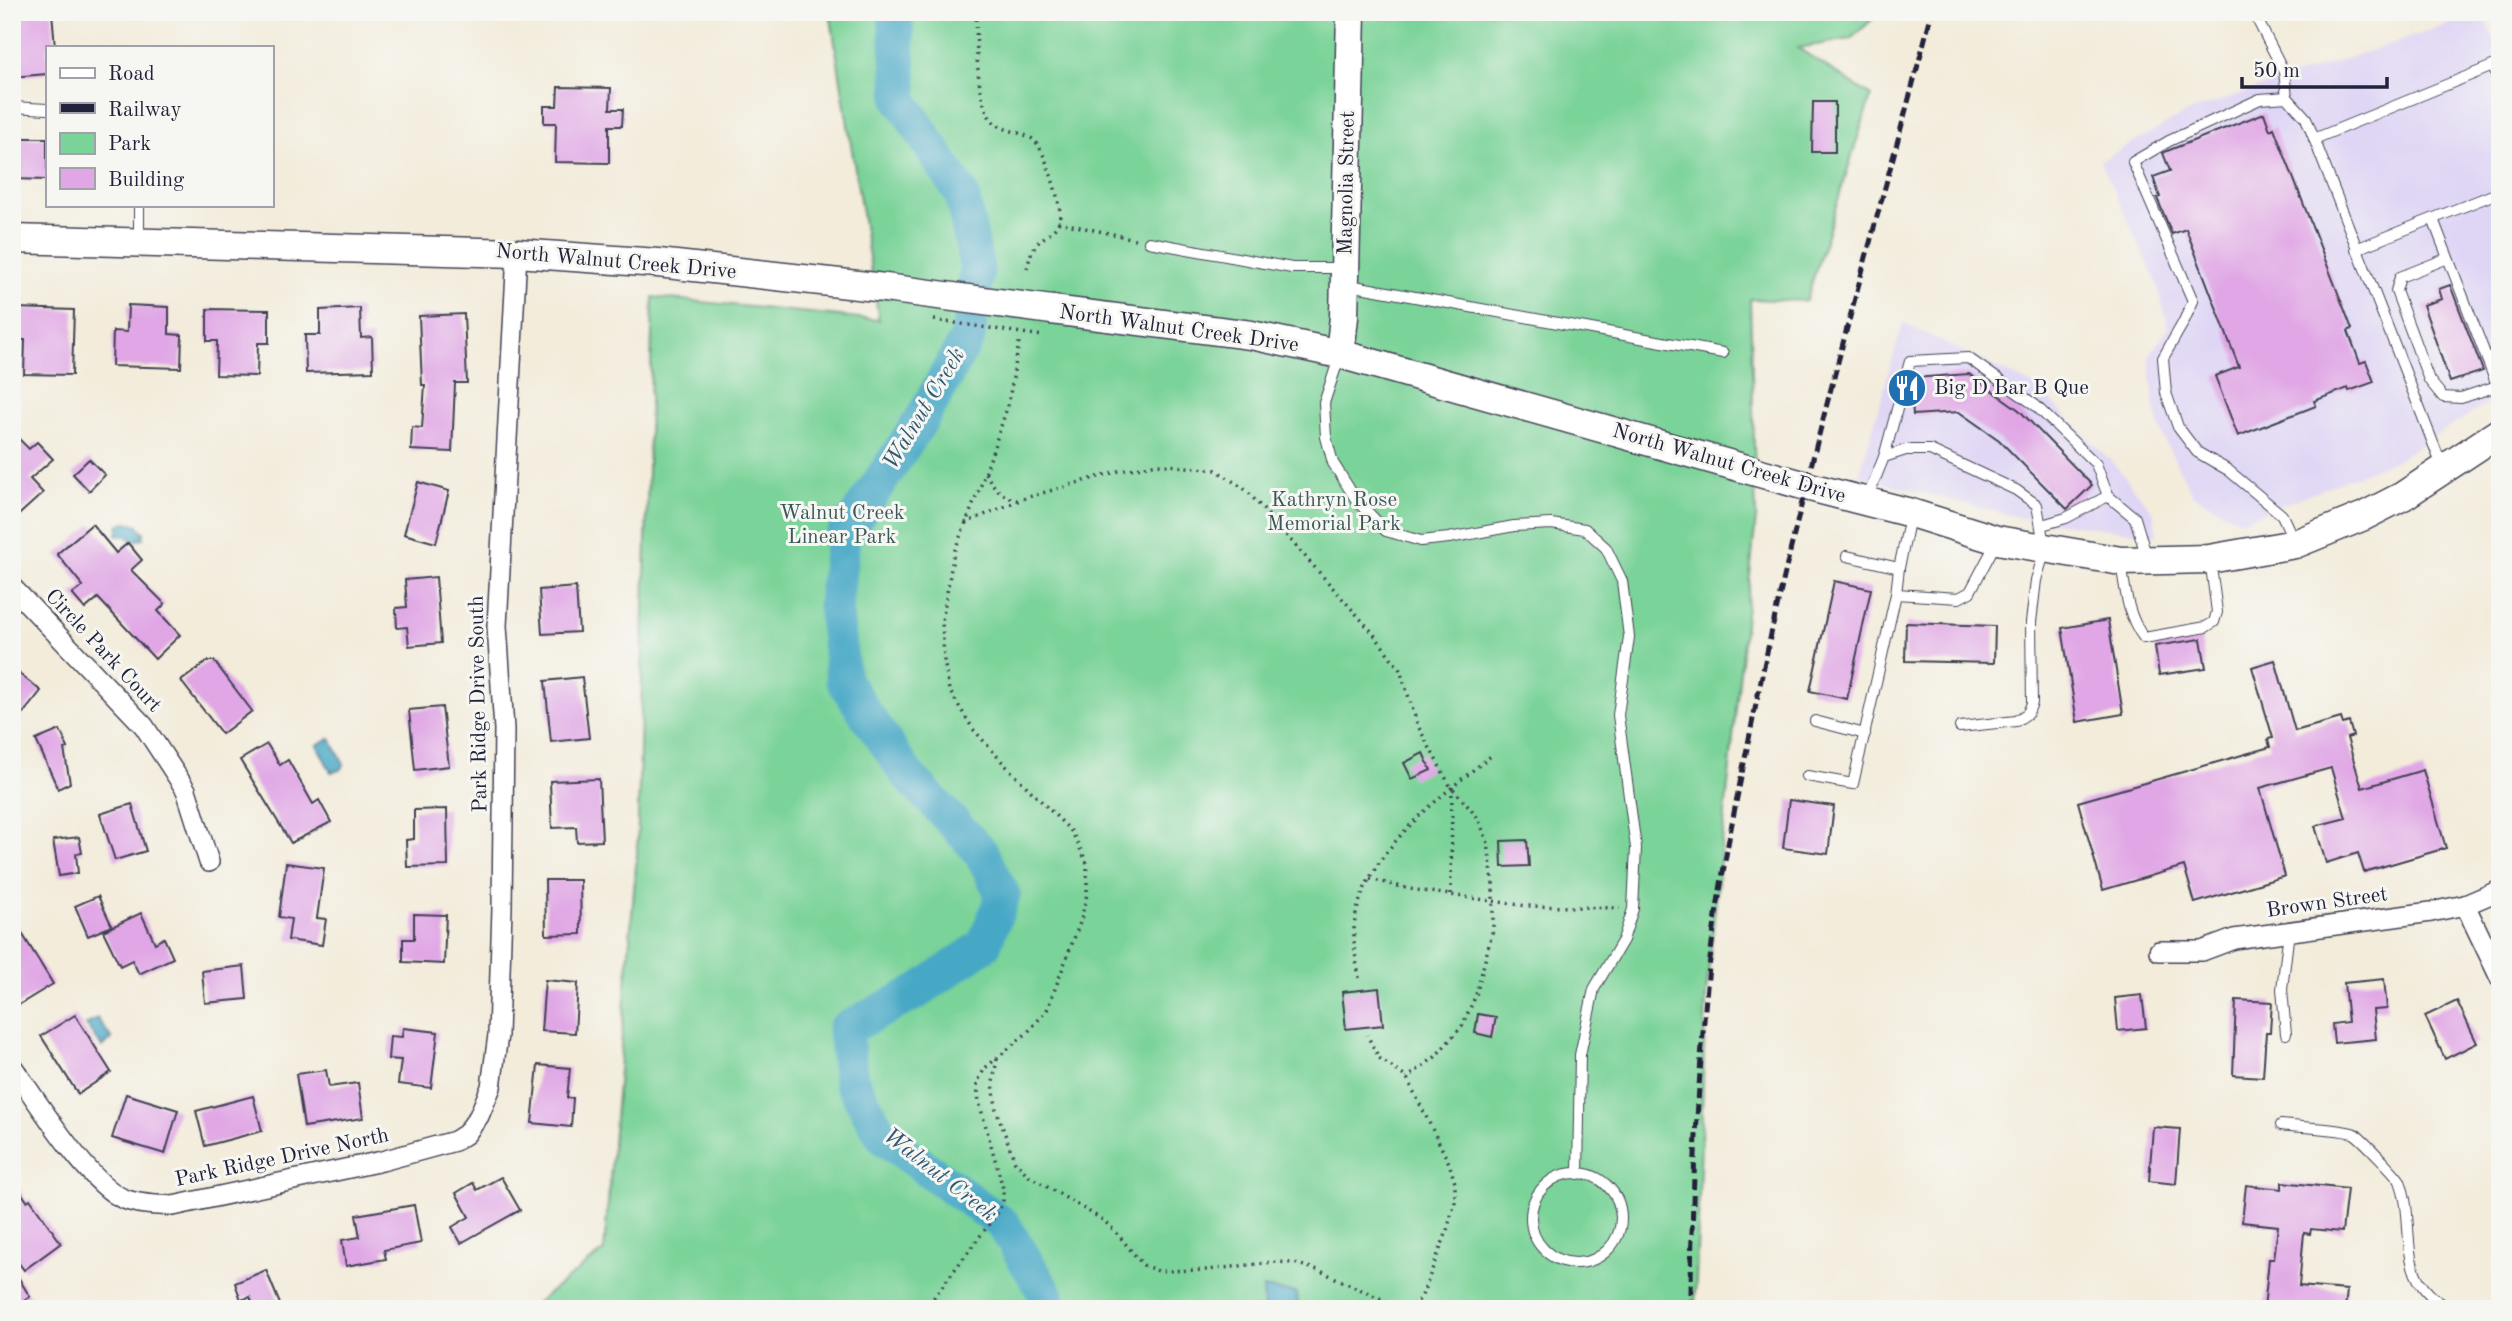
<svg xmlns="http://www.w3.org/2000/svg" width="2512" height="1321" viewBox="0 0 2512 1321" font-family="'Old Standard TT',serif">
<rect width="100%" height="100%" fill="#f6f6f2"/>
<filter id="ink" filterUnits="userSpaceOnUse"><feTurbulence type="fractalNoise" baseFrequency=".0143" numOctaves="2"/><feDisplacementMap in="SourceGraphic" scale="14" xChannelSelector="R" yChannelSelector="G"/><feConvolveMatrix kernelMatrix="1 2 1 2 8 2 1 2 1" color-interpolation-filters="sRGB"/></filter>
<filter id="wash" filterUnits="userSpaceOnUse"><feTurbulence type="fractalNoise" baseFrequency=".00686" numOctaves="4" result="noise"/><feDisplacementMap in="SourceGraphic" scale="28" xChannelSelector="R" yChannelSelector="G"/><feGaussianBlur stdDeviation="1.57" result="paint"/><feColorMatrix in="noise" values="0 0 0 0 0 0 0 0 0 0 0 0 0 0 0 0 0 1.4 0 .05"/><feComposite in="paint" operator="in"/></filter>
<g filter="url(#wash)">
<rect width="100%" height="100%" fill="#f3ecdb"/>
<g fill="#dfd5f5">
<polygon points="2483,13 2500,55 2500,396 2394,461 2241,521 2193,495 2163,437 2154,406 2149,356 2168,328 2157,283 2100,161 2190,111"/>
<polygon points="1903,323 2037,387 2118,468 2153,512 2157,535 2020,518 1859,476"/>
</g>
<polygon fill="#7ad398" stroke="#4e7a6a" stroke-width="2" points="830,12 1880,12 1851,39 1798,48 1871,96 1806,301 1750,299 1756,518 1706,995 1695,1309 528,1309 604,1251 637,854 653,297 879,320"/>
<g fill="#47a8c6" stroke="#346580" stroke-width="2">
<polygon points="127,522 138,526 144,532 143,539 133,541 127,536 117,535 119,525"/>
<polygon points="330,738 344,764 340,770 331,772 317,745"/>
<polygon points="97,1018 112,1039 102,1047 86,1025"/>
<polygon points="1263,1288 1296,1293 1299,1309 1264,1309"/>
</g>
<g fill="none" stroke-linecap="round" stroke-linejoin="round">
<polyline stroke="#47a8c6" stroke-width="35" points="895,12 901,100 962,195 977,269 968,337 921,420 843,537 835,605 843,680 906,773 980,851 1003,895 984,945 917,992 845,1029 851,1081 883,1137 1003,1224 1047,1296 1047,1309"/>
</g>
<g id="blocks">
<g fill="#e0a6e5">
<polygon points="12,12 52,12 55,47 47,47 47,74 12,77"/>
<polygon points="558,87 611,88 610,109 623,109 622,126 609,126 609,163 555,162 556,123 544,123 544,106 557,106"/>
<polygon points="1813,102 1835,102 1835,152 1812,152"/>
<polygon points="2264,113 2270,130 2274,128 2352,329 2348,331 2360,363 2366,361 2374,382 2349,391 2348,388 2314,401 2316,406 2238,436 2215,376 2239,367 2186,229 2172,234 2157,198 2160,197 2153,177 2170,171 2163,153 2167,151"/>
<polygon points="12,138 47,138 47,180 12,179"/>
<polygon points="2450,285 2483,371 2450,382 2423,305 2442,299 2439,289"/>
<polygon points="128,305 169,307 169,334 182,335 181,368 112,366 113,331 127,332"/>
<polygon points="17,308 74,310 72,375 24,374 25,340 16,340"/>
<polygon points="360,308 361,338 372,337 373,371 306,373 305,335 320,335 320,310"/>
<polygon points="207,309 269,310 269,343 258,343 257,376 216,375 217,341 207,341"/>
<polygon points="464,314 467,383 455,383 452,452 411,450 412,427 422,428 425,385 422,385 419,316"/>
<polygon points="1969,374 2019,410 2092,485 2067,509 1999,440 1959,412 1913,415 1911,386 1913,378"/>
<polygon points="12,432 29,449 37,442 53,459 30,479 43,493 12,521"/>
<polygon points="89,459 105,475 89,491 73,474"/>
<polygon points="418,482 449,491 436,543 404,534"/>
<polygon points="92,524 116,553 128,543 142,560 131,570 165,604 158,611 180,635 155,659 98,598 85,609 72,594 83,586 57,554"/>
<polygon points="436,577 441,643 409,646 407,627 397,628 396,608 407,607 405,580"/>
<polygon points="1834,581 1871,589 1847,699 1810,691"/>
<polygon points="576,587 579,632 542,634 539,590"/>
<polygon points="2108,620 2123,714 2077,722 2062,628"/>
<polygon points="1906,623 1995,626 1994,663 1905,661"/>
<polygon points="2201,639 2206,668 2159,675 2155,646"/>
<polygon points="2275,660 2295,731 2341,718 2343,724 2349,722 2353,736 2347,738 2362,788 2423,770 2446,848 2364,872 2358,853 2326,863 2315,826 2346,818 2331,768 2260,788 2285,876 2195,903 2184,866 2103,890 2078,802 2270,747 2268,739 2273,738 2252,667"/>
<polygon points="208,661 214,661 252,711 222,734 181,681"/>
<polygon points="12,668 41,691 21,716 12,709"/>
<polygon points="582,677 589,738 551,742 545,681"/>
<polygon points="442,707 449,766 415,770 409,710"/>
<polygon points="60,730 68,748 64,749 70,783 58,789 36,740"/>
<polygon points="267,744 280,765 288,760 313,804 319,800 331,822 291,843 240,760"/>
<polygon points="1423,753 1431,770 1412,779 1404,763"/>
<polygon points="599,779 602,841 577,842 576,827 552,828 550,781"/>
<polygon points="1789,800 1834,806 1828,854 1783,848"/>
<polygon points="132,804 146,851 115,860 100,814"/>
<polygon points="447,809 448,866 407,867 406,840 414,839 414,810"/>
<polygon points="79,837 82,853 76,854 78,873 59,876 53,840"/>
<polygon points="1527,840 1529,866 1502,867 1501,841"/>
<polygon points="286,863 324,868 317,918 326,919 322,945 288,940 291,919 279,917"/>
<polygon points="545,880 580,880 581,934 546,935"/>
<polygon points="98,896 112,926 88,936 75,906"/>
<polygon points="141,913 155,943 164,938 173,958 139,974 132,960 120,966 103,931"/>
<polygon points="414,914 446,915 444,964 403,962 403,939 414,939"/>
<polygon points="12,917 53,984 12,1009"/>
<polygon points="244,966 247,999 205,1003 202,971"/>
<polygon points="2384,979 2387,1009 2373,1010 2376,1039 2334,1043 2332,1024 2348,1022 2344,983"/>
<polygon points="545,980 578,983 575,1033 541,1031"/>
<polygon points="1379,988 1383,1025 1346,1029 1342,992"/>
<polygon points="2142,995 2146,1028 2118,1031 2115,998"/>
<polygon points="2236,1000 2272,1002 2270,1032 2266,1032 2263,1077 2233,1075"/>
<polygon points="2457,1001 2477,1043 2445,1059 2425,1016"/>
<polygon points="1478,1014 1496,1017 1492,1037 1475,1033"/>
<polygon points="75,1015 111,1072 78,1094 41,1036"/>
<polygon points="403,1028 438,1032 431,1088 398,1084 401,1060 388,1059 390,1036 402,1037"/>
<polygon points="538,1065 570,1068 567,1098 573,1098 571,1127 532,1123"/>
<polygon points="326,1070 329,1087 358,1083 363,1118 304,1127 296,1074"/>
<polygon points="126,1094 178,1110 165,1154 112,1138"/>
<polygon points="253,1096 262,1131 205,1146 196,1111"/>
<polygon points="2153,1127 2180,1129 2176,1184 2149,1181"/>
<polygon points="501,1177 520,1210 461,1243 452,1227 469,1217 456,1193 473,1183 477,1190"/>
<polygon points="12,1179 27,1201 30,1199 61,1243 24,1270 12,1254"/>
<polygon points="2282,1182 2347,1189 2342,1232 2311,1229 2310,1234 2304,1233 2299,1286 2347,1290 2345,1309 2264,1309 2269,1259 2274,1259 2278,1226 2242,1222 2246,1185 2282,1189"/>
<polygon points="414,1205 421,1243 384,1250 386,1259 346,1266 342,1240 360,1237 356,1215"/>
<polygon points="12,1267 30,1297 12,1308"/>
<polygon points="266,1270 282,1309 255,1309 250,1297 241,1300 235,1283"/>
</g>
</g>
</g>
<g filter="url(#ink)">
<use href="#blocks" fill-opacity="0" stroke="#414053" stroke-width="2"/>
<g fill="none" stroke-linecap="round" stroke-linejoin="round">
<g stroke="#414053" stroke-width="12">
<g id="lane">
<polyline points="2263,12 2256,17 2284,72 2287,97"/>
<polyline points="2493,66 2500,85"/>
<polyline points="12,107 47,109"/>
<polyline points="2314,139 2500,63"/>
<polyline points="139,205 139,242"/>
<polyline points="2433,219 2500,393"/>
<polyline points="1149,242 1292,268 1345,268"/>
<polyline points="2356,249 2500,192"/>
<polyline points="2448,258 2400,277 2396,291 2429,380 2443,397 2461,398 2497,386"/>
<polyline points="1349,285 1723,353"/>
<polyline points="1340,355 1324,403 1326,437 1333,463 1357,501 1386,531 1421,541 1449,538 1514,526 1551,524 1585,529 1606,548 1622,581 1629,637 1618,715 1636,848 1633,909 1623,940 1594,989 1580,1055 1578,1174"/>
<polyline points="1884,457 1910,361 1968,358 2035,405 2096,464 2108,496"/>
<polyline points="1866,501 1884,457 1906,450 1930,450 2016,490 2037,505 2045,550 2036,580 2031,622 2032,703 2028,713 2016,721 1960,727"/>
<polyline points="2042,525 2066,518 2108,496 2135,518 2147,558"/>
<polyline points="2294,541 2282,515 2228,470 2197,452 2178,427 2166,393 2163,358 2183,323 2193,301 2133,162 2169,141 2260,99 2287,97 2306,118 2442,466"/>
<polyline points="1847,556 1899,568"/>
<path d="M2121,562C2125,588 2127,616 2144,638L2206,627L2214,622L2217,612L2210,559"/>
<polyline points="1896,594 1959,598 1970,592 1997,541"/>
<polyline points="1815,721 1865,734"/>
<polyline points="1807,776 1853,784 1896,594 1899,568 1910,517"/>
<polyline points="2286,1034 2282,989 2289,931"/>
<path d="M2281,1125C2295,1127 2346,1129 2355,1134C2362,1139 2397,1175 2400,1181C2418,1229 2392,1280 2451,1309"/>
<circle cx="1576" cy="1218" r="45"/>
</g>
</g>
<g stroke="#414053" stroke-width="22">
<g id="street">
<polyline points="12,587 144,726 186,790 209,862"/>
<polyline points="2465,905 2500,978"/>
<polyline points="2159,951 2202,951 2234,939 2431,912 2465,905 2500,890"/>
<path d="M12,1066C36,1099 89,1185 124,1199C139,1205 157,1205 173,1206L382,1161L455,1141L466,1134L479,1116L491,1087L498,1035L502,908L504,729L497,626L517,253"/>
</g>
</g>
<g stroke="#414053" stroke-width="31">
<g id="secondary">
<polyline points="12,239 517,253 658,263 885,288"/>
<polyline points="1052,310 1251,335 1340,354 1806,486 1911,513 1997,540 2121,561 2209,559 2295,544 2364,516 2403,496 2500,432"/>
<polyline points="1340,354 1344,317 1351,12"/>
</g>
</g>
<g stroke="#414053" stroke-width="3.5" stroke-dasharray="2 5" stroke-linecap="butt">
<path d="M976,12C977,42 975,86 988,114C997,133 1019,129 1034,140C1044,148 1061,202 1060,216C1060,232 1040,236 1034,248C1030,254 1029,262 1027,268"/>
<polyline points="1058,222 1135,239"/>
<path d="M985,473C994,487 1000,496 1017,500"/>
<polyline points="965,523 1025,498 1119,471 1158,464 1216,470 1246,490 1373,633 1400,670 1418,726 1449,784 1478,818 1488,843 1493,882 1493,929 1476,995 1462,1026 1435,1057 1407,1078"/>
<polyline points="1370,879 1410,889 1527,906 1620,908"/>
<polyline points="1451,894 1452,787"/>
<path d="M1359,978C1356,960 1352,938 1355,920C1366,851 1441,796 1492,755"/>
<path d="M997,1059L993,1082L996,1109L1015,1162L1029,1176L1103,1220L1115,1231L1143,1265L1158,1271L1207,1270L1274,1262L1294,1263L1318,1270L1399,1307C1408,1307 1414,1305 1421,1298L1446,1234L1455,1202V1183L1449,1163L1407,1078L1379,1058L1367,1035"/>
<polyline points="925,1309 999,1211 1003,1200 1003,1188 979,1102 977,1083 985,1068 1028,1032 1047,1010 1081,920 1087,894 1087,863 1072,832 1005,765 973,729 949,690 944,660 942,621 954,552 983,480 1008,405 1020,338"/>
</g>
<use href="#lane" stroke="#fff" stroke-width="10"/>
<use href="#street" stroke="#fff" stroke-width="19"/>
<use href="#secondary" stroke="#fff" stroke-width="28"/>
<path stroke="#22223b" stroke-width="5" stroke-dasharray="10 5" stroke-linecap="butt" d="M1691,1309C1691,1205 1697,1100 1706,997C1714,909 1732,821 1750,734C1798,491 1869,252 1932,12"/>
<g stroke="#414053" stroke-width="31" stroke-linecap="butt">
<polyline id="secondary-bridge" points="885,288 1052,310"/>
</g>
<polyline stroke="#414053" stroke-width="3.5" stroke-dasharray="2 5" stroke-linecap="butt" points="934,320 1043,336"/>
<use href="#secondary-bridge" stroke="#fff" stroke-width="28"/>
</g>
</g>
<defs>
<g id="restaurant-disc" transform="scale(2.0125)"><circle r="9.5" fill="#1f6fb2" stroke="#f6f6f2"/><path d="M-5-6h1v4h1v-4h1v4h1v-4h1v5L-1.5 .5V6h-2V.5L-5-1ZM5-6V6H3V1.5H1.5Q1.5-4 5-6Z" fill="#fff"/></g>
</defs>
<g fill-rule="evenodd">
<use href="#restaurant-disc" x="1907" y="388"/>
</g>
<g text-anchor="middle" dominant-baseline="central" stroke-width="6" stroke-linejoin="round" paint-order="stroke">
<g font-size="21" fill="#22223b" stroke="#f6f6f2">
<text transform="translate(1347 183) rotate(-89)">Magnolia Street</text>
<text transform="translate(616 262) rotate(5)">North Walnut Creek Drive</text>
<text transform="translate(1179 329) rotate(8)">North Walnut Creek Drive</text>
<text transform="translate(1729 464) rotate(16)">North Walnut Creek Drive</text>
<text transform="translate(103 651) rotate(47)">Circle Park Court</text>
<text transform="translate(479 704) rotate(-91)">Park Ridge Drive South</text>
<text transform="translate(2327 903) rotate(-8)">Brown Street</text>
<text transform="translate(282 1158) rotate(-12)">Park Ridge Drive North</text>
</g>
<g font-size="21" fill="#22223b" stroke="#f6f6f2" text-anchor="start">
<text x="1934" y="388">Big D Bar B Que</text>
</g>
<g font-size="21" fill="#3c5757" stroke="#f6f6f2">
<text x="1334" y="500">Kathryn Rose<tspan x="1334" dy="24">Memorial Park</tspan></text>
<text x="842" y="513">Walnut Creek<tspan x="842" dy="24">Linear Park</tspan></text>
</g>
<g font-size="23" font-style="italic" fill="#315873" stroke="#f6f6f2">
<text transform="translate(924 409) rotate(-59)">Walnut Creek</text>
<text transform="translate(940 1175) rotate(38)">Walnut Creek</text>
</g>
</g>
<rect width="2512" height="1321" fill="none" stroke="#f6f6f2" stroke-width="42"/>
<rect x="46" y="46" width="228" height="161" fill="#f6f6f2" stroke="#a1a1a9" stroke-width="2"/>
<rect x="60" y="68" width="35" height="10" fill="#ffffff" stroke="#a1a1a9" stroke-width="2"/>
<text x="108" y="80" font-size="21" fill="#22223b">Road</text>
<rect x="60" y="103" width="35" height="10" fill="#22223b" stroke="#a1a1a9" stroke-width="2"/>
<text x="108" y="116" font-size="21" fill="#22223b">Railway</text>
<rect x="60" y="133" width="35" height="21" fill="#7ad398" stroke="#a1a1a9" stroke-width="2"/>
<text x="108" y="150" font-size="21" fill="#22223b">Park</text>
<rect x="60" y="168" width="35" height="21" fill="#e0a6e5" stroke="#a1a1a9" stroke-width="2"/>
<text x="108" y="186" font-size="21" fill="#22223b">Building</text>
<path d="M2242 77v10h145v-10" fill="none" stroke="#22223b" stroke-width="3.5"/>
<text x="2253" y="77" font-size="21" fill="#22223b" stroke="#f6f6f2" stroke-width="5" paint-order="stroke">50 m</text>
</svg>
